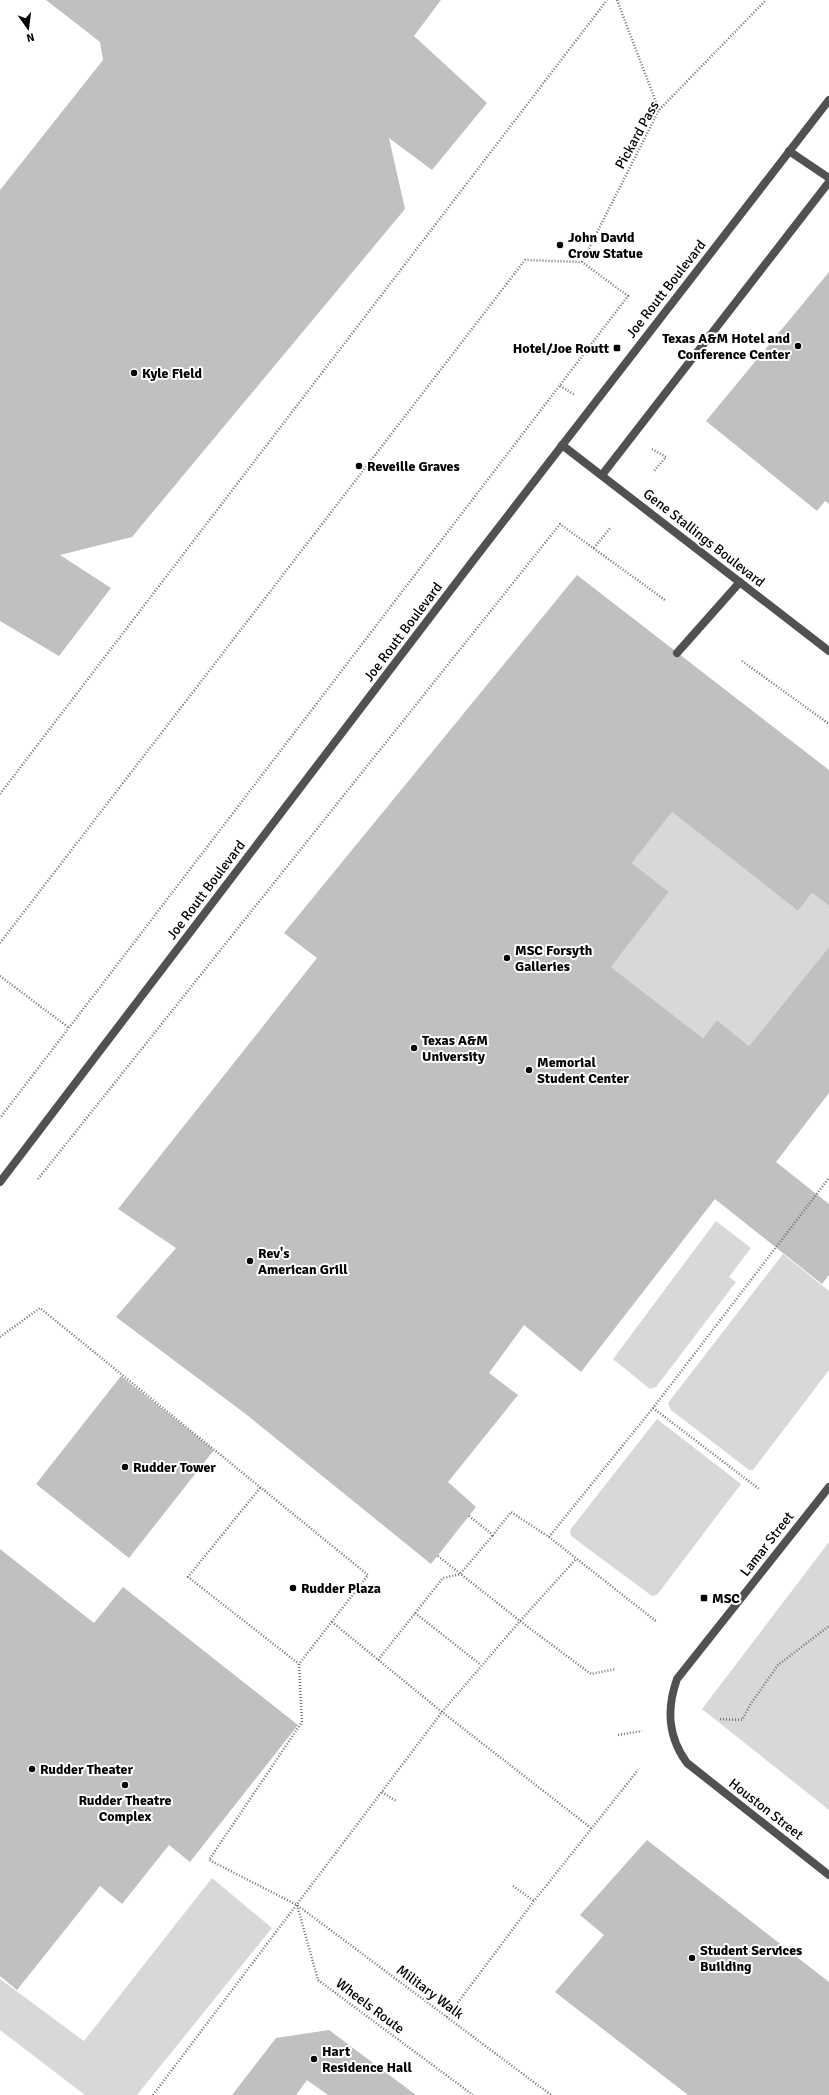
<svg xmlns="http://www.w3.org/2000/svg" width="829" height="2095" viewBox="0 0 829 2095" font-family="Signika,sans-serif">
<rect width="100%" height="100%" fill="#fff"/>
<g fill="#d8d8d8">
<polygon points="672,812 798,911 812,893 829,906 829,947 749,1046 717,1020 703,1038 611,967 669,892 632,863"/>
<polygon points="716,1221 751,1248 729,1277 736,1282 656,1387 650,1389 613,1359"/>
<polygon points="783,1254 829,1291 829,1370 753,1470 749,1470 671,1410 668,1403"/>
<polygon points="657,1419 741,1484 657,1595 652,1596 571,1536 570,1530"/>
<polygon points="829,1542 829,1810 702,1709"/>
<polygon points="212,1878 272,1928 137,2095 85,2095 0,2030 0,1979 84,2041"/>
</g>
<g fill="#c0c0c0">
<polygon points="46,0 441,0 414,36 487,103 432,170 389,138 405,209 132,537 60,555 111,588 59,656 0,621 0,190 103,60 100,42"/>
<polygon points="829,272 829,504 825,501 817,511 706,421"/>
<polygon points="577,575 829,770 829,906 812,893 798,911 672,812 632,863 669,892 611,967 703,1038 717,1020 749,1046 829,947 829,1093 776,1162 829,1204 829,1275 822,1284 715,1199 581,1372 524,1325 489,1373 518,1395 448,1482 476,1507 431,1564 247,1415 116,1317 176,1248 118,1209 317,958 284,933"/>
<polygon points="121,1376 214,1450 129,1558 36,1484"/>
<polygon points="0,1549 94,1623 123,1587 298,1725 190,1862 169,1845 122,1904 100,1886 17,1990 0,1976"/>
<polygon points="647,1840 829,1982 829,2095 688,2095 555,1992 604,1935 580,1915"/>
<polygon points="329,2030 416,2095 328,2095 307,2080 296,2095 232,2095 276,2038"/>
</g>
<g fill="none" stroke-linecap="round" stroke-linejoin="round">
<g stroke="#737373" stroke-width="2.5" stroke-dasharray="1 2" stroke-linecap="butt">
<polyline points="617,0 659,110"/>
<polyline points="582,262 659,110 766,0"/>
<polyline points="560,386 575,395"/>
<polyline points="652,449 666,457 654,471"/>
<polyline points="594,548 611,527"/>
<polyline points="742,661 829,724"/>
<polyline points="0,794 607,0"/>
<polyline points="0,943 525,260 582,262 628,296 0,1118"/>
<polyline points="0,976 68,1027"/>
<polyline points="38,1179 560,524 665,600"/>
<polyline points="0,1337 40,1308 368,1575 299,1664 302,1722 209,1860 297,1905 551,2095"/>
<polyline points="653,1408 759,1489"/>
<polyline points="260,1488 188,1577 299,1664"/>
<polyline points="469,1516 493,1535 511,1512 549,1537 657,1622"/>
<polyline points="549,1537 653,1408 829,1178"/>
<polyline points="438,1556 520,1621 576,1559"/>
<polyline points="415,1613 481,1665"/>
<polyline points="332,1622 442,1712 591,1828"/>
<polyline points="378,1660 443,1578 460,1574 493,1535"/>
<polyline points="720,1719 742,1720 750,1705 778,1665 829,1626"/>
<polyline points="618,1735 642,1731"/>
<polyline points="382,1792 396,1801"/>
<polyline points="513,1886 534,1901"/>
<polyline points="297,1905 318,1980 473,2095"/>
<polyline points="447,2017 534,1901 638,1770"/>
<polyline points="153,2095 442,1712 520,1621 591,1674 616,1669"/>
</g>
<polyline stroke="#515151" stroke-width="8" points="677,653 740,582"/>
<g stroke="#515151" stroke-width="8">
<polyline points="789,151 829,178"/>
<polyline points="562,445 829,651"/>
<polyline points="602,475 829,182"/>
<polyline points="0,1182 472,562 829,100"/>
<path d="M829,1487L677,1679C666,1710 668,1737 687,1763L829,1875"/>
</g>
</g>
<g fill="#000" stroke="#fff" stroke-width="1.5">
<circle cx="560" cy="245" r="4"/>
<circle cx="798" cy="346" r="4"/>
<rect x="613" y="344" width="8" height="8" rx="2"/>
<circle cx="134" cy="373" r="4"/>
<circle cx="359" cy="466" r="4"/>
<circle cx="507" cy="958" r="4"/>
<circle cx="414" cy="1048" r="4"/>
<circle cx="529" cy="1070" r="4"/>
<circle cx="250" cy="1261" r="4"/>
<circle cx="125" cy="1467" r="4"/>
<circle cx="293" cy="1588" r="4"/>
<rect x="700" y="1594" width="8" height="8" rx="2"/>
<circle cx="32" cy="1769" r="4"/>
<circle cx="125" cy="1785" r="4"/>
<circle cx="692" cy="1958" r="4"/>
<circle cx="314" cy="2059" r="4"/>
</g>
<g text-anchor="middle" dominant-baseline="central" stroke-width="4" stroke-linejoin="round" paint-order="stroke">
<g font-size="14" fill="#000" stroke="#fff">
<text transform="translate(637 135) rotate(-61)">Pickard Pass</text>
<text transform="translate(666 289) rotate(-52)">Joe Routt Boulevard</text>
<text transform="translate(704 538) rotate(38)">Gene Stallings Boulevard</text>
<text transform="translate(403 632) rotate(-53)">Joe Routt Boulevard</text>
<text transform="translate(206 890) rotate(-53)">Joe Routt Boulevard</text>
<text transform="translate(767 1544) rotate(-52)">Lamar Street</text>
<text transform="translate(766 1809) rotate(38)">Houston Street</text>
<text transform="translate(430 1992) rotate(37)">Military Walk</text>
<text transform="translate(370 2006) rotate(37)">Wheels Route</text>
</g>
<g font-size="14" font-weight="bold" fill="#000" stroke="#fff" text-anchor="start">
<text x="568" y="237">John David<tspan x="568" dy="16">Crow Statue</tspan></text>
<text x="790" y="338" text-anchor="end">Texas A&amp;M Hotel and<tspan x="790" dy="16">Conference Center</tspan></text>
<text x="609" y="348" text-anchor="end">Hotel/Joe Routt</text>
<text x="142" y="373">Kyle Field</text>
<text x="367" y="466">Reveille Graves</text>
<text x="515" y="950">MSC Forsyth<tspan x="515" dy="16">Galleries</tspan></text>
<text x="422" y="1040">Texas A&amp;M<tspan x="422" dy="16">University</tspan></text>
<text x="537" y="1062">Memorial<tspan x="537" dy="16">Student Center</tspan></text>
<text x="258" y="1253">Rev's<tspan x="258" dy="16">American Grill</tspan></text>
<text x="133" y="1467">Rudder Tower</text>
<text x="301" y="1588">Rudder Plaza</text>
<text x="712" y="1598">MSC</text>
<text x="40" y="1769">Rudder Theater</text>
<text x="125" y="1800" text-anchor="middle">Rudder Theatre<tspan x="125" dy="16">Complex</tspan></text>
<text x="700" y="1950">Student Services<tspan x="700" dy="16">Building</tspan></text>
<text x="322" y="2051">Hart<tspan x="322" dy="16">Residence Hall</tspan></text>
</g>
</g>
<g transform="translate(28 28) rotate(166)" stroke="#ffffff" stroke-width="3" paint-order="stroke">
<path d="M0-3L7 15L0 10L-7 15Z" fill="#000000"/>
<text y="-6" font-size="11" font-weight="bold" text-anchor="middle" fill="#000000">N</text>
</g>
</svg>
